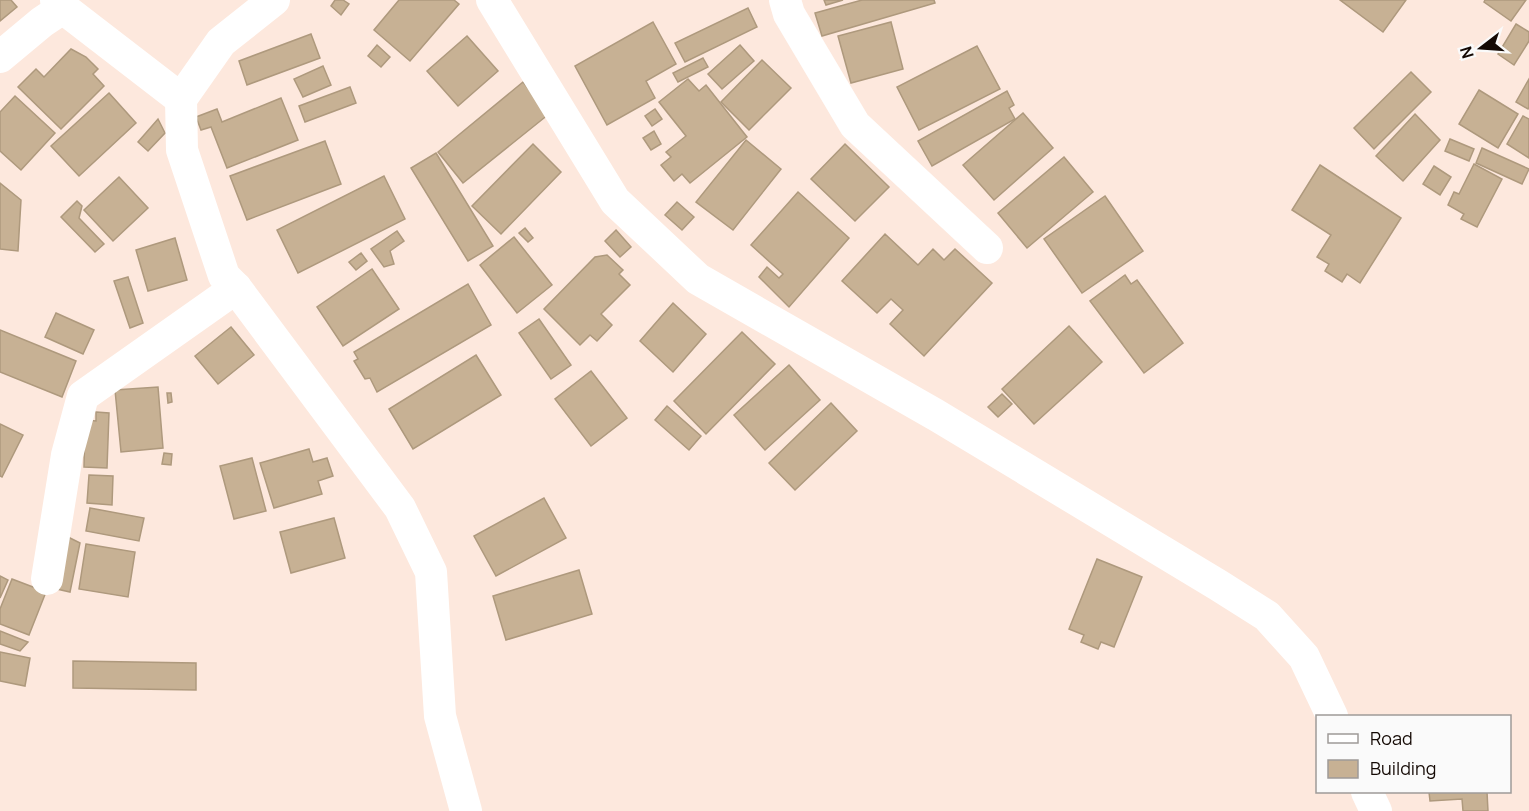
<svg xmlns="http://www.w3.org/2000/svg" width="1529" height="811" viewBox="0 0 1529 811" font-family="Manrope,sans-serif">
<rect width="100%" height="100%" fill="#fde8dd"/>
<g fill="#c7b194" stroke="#ae997d" stroke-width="1.5">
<polygon points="0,0 11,0 17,7 0,21"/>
<polygon points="335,0 343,0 349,4 341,15 331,6"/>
<polygon points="399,0 454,0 459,4 410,61 374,30"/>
<polygon points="824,0 843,0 826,5"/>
<polygon points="862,0 934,0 935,3 822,36 815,13"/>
<polygon points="1340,0 1406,0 1383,32"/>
<polygon points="1485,0 1526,0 1511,21 1484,2"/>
<polygon points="748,8 757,27 685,62 675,43"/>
<polygon points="653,22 676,64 646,81 655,98 607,125 575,66"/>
<polygon points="891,22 903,69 851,83 838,36"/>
<polygon points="1516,24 1529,32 1529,41 1514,65 1498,54"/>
<polygon points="311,34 320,58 247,85 239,61"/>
<polygon points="467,36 498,71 458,106 427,71"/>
<polygon points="377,45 390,57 381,67 368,56"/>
<polygon points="740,45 754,61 722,89 708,74"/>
<polygon points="977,46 1000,89 919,130 897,87"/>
<polygon points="71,49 86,57 98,69 93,74 104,86 61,129 18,87 36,69 44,77"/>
<polygon points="703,58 708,67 678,82 673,73"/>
<polygon points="762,60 791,88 749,130 721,102"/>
<polygon points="323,66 331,85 303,97 294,79"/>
<polygon points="1411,72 1431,92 1374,149 1354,128"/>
<polygon points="688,79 699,91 706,85 747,137 690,183 682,174 674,181 661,165 671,157 666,152 686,136 659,102"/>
<polygon points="1529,79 1529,107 1528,109 1516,102"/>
<polygon points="523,82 549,114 463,183 438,152"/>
<polygon points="350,87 356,103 305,122 299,106"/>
<polygon points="1479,90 1518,114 1498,148 1459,124"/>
<polygon points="1007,91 1014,105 1009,108 1015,119 932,166 918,141"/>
<polygon points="109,93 136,123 79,176 51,146"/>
<polygon points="15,96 55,133 21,170 0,151 0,112"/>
<polygon points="281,98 298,140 227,168 211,127 201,130 196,117 217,109 222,122"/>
<polygon points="655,109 662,119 652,126 645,116"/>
<polygon points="1023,113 1053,148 994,200 963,165"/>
<polygon points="1415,114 1440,140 1403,181 1376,156"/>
<polygon points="1523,116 1529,119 1529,158 1507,144"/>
<polygon points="158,119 165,133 148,151 138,142"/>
<polygon points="654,131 661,144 651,150 643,138"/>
<polygon points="1450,139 1474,149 1469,161 1445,151"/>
<polygon points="746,140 781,169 733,230 696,202"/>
<polygon points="325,141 341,184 247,220 230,176"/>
<polygon points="533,144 561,172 501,234 472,206"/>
<polygon points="845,144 889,187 855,221 811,179"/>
<polygon points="1482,148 1529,169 1522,184 1476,163"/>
<polygon points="436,153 493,246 468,261 411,168"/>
<polygon points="1064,157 1093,192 1027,248 998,213"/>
<polygon points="1474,164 1502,179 1477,227 1461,219 1464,214 1448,205 1454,192 1459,194"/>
<polygon points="1320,165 1401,218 1360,283 1347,274 1342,282 1325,271 1329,264 1317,257 1331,235 1292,210"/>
<polygon points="1434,166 1451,177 1440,195 1423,184"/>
<polygon points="384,176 405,219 298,273 277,230"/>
<polygon points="119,177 148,208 113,241 84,210"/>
<polygon points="0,183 21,200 18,251 0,249"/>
<polygon points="798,192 849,238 789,307 759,277 767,267 779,278 783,274 751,245"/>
<polygon points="1105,196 1143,251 1082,293 1044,239"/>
<polygon points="77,201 82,206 79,218 104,244 95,252 61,217"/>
<polygon points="677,202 694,217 682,230 665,215"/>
<polygon points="525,228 533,238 528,242 519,233"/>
<polygon points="616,230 631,247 620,257 605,241"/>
<polygon points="397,231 404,241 390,251 394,264 384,267 371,249"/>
<polygon points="885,234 918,265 933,249 944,260 955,249 992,283 924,356 890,324 903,310 891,299 877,313 842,281"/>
<polygon points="514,237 552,285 517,313 480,265"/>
<polygon points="175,238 187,280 148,291 136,250"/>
<polygon points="361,253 367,261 356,270 349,262"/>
<polygon points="607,255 623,270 619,274 630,285 601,314 612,325 597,341 590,335 580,345 544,309 595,257"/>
<polygon points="372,269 399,309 343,346 317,307"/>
<polygon points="1125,275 1131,284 1137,280 1183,343 1144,373 1090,301"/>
<polygon points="128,277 143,323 130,328 114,281"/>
<polygon points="468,284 491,325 377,392 370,378 365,379 354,361 358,359 354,352"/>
<polygon points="673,303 706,334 673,372 640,341"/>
<polygon points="56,313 94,330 83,354 45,337"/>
<polygon points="539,319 571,365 551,379 519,333"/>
<polygon points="1069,326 1102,362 1034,424 1002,389"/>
<polygon points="231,327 254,355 218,384 195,356"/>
<polygon points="0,330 76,361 62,397 0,372"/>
<polygon points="742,332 775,364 706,434 674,401"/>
<polygon points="476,355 501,395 413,449 389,409"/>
<polygon points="789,365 820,400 765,450 734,415"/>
<polygon points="591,371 627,418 591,446 555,399"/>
<polygon points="158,387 163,448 121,452 115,390"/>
<polygon points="167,393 171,393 172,402 168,403"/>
<polygon points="1002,394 1012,404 998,417 988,407"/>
<polygon points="831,403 857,431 795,490 769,463"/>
<polygon points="667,406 701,436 689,450 655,420"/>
<polygon points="96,412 109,413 107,468 84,467 85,420 96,421"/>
<polygon points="0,424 23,435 2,477 0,476"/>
<polygon points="309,449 313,462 327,458 333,476 318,481 322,494 274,508 260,463"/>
<polygon points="164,453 172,454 171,465 162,464"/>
<polygon points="252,458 266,511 234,519 220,466"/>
<polygon points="89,475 113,476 112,505 87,503"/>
<polygon points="544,498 566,538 496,576 474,536"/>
<polygon points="90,508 144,518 139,541 86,531"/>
<polygon points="334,518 345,558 291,573 280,532"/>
<polygon points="64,535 80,543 70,592 52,588"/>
<polygon points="86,544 135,552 128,597 79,589"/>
<polygon points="1097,559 1142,577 1114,647 1101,642 1098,649 1081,642 1084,635 1069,629"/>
<polygon points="579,570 592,614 506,640 493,596"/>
<polygon points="0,576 8,580 0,598"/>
<polygon points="12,579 46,592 29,635 0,624 0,609"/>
<polygon points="0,631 28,642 20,651 0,644"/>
<polygon points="0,652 30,658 25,686 0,681"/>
<polygon points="73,661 196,663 196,690 73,688"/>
<polygon points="1429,792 1487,792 1488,811 1463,811 1462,799 1430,801"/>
</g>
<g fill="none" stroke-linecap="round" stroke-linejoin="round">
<g stroke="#fff" stroke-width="32">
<polyline points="56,0 63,8 181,99 221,42 274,0"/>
<polyline points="492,0 615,201 698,279 936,415 1218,585 1267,616 1304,657 1332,716"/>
<polyline points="785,0 789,14 855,125 987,248"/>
<polyline points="0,57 42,22 63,8"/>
<polyline points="181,99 182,150 224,276 236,288 400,508 431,572 440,716 466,811"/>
<polyline points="47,579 67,455 83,396 236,288"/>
<polyline points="1367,792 1376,811"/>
</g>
</g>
<rect x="1316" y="715" width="195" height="78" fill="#fafafa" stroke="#9e9a98" stroke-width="1.5"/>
<rect x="1328" y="734" width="30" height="9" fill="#ffffff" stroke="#9e9a98" stroke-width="1.5"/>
<text x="1370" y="745" font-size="18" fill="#140904">Road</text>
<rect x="1328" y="760" width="30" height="18" fill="#c7b194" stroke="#9e9a98" stroke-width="1.5"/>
<text x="1370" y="775" font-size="18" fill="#140904">Building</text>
<g transform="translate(1481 48) rotate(253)" stroke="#fafafa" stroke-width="4.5" paint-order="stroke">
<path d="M0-4.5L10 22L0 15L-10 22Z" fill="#140904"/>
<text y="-9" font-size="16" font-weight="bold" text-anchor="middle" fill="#140904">N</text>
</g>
</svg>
